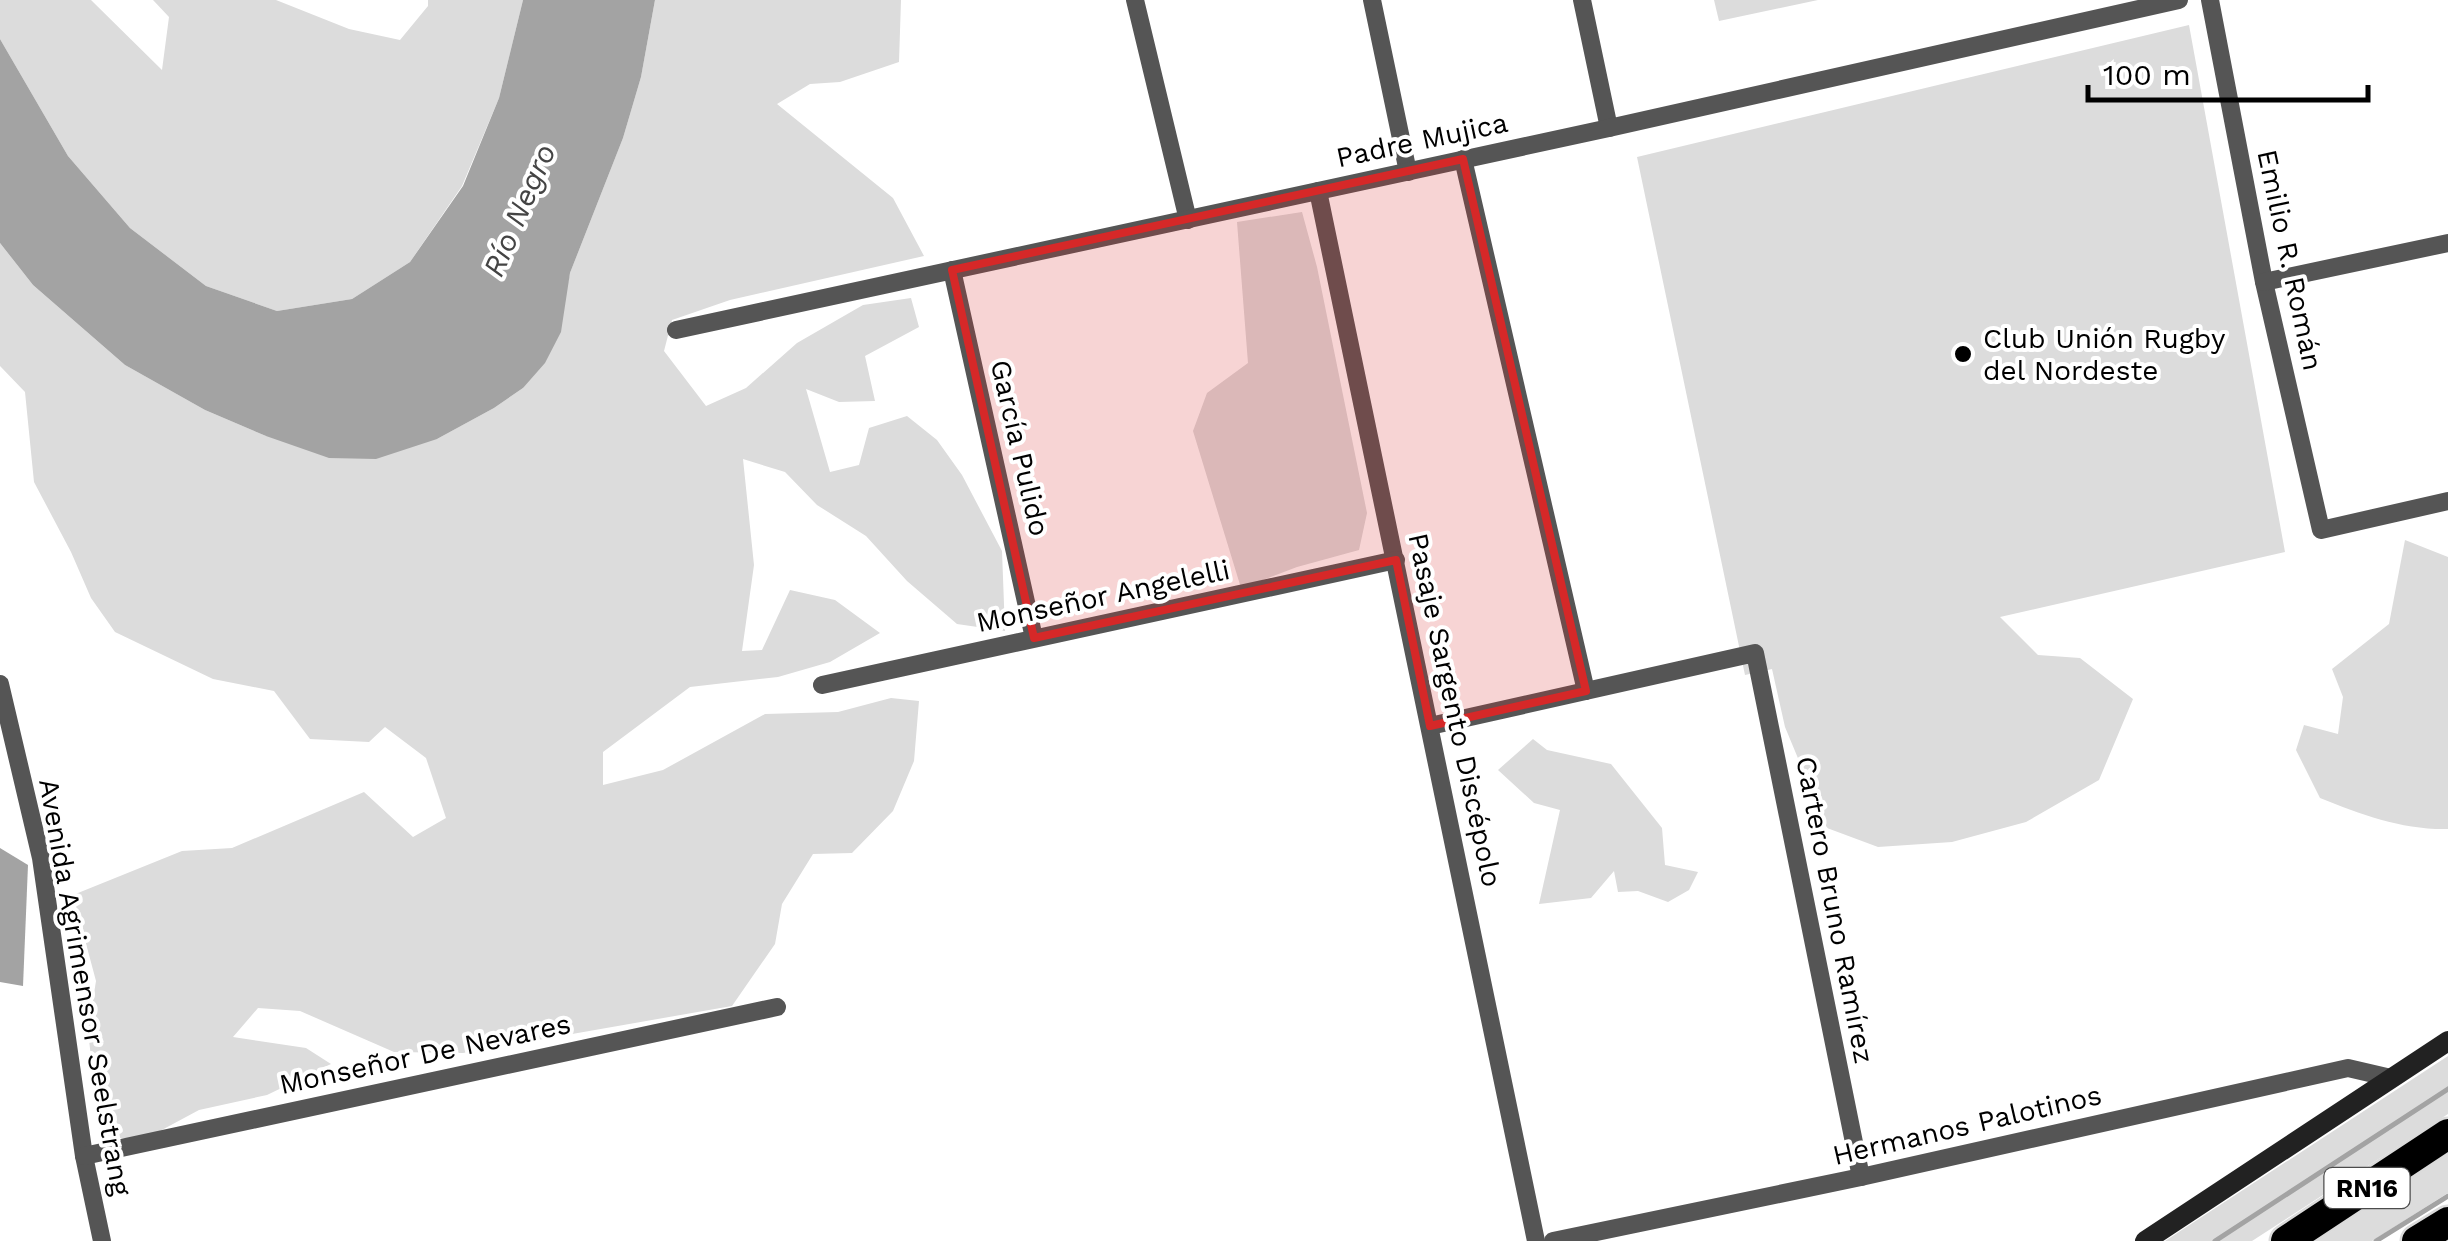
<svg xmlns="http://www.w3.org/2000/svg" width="2448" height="1241" viewBox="0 0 2448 1241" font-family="'Work Sans',sans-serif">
<rect width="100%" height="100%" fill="#fff"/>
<g fill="#dcdcdc">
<polygon points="0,0 91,0 162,70 169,17 153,0 276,0 349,29 400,40 428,6 428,0 523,0 499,98 462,186 410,262 352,299 277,311 206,286 130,228 68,156 0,39"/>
<polygon points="655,0 901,0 899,62 840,82 810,84 777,104 893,198 924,256 730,300 672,320 664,351 706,406 746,388 797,343 863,305 911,298 919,327 865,356 875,401 839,402 806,389 830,472 859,465 869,428 907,416 937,440 962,475 1002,551 1005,631 957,624 907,581 866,536 817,505 785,472 743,459 754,565 742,651 762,650 790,590 835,600 880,633 830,662 778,677 690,687 603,752 603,785 663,770 765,714 838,712 891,698 919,701 914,761 893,811 852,853 813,854 782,904 775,944 732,1006 463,1053 394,1052 300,1011 258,1008 233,1037 306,1048 331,1064 267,1095 199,1110 145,1139 100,1137 88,1031 96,981 73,895 182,851 232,848 364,792 413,837 446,818 426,758 385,727 369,742 310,739 274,691 213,679 115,632 91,598 71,552 34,482 25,392 0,366 0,243 33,285 125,365 205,410 266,436 437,439 494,408 523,388 564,301 570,273 623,138 641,77"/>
<polygon points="1714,0 1818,0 1719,21"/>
<polygon points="2189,25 2285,552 2000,617 2038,655 2080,658 2133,699 2099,780 2026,822 1952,842 1878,847 1827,828 1785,727 1772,669 1745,675 1637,157"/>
<polygon points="1302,212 1317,267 1367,513 1359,550 1297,567 1241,588 1193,431 1207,393 1248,363 1237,222"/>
<path d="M2405,540L2448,557V829C2403,830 2362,815 2320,798L2296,750L2304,725L2338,734L2343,697L2332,669L2389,624Z"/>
<polygon points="1533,739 1547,750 1611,764 1662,828 1665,865 1698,872 1689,890 1668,902 1638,891 1618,892 1614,871 1591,898 1539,904 1560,810 1534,803 1498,770"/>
<polygon points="2448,1056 2448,1114 2252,1241 2165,1241"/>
<polygon points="2448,1154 2448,1193 2372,1241 2317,1241"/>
</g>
<g fill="#a3a3a3">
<polygon points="523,0 655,0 641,77 623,138 570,273 561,332 545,363 523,388 494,408 437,439 376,459 329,458 266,436 205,410 125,365 33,285 0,243 0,39 68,156 130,228 206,286 277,311 352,299 410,262 463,186 499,98"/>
<polygon points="0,848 28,865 23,986 0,982"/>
</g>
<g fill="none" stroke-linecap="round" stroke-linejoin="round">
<g stroke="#a3a3a3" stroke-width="5">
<polyline points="2215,1241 2448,1089"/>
<polyline points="2376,1241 2448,1196"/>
</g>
<g stroke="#dbdbdb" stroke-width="35">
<g id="highway">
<polyline points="2286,1241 2448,1134"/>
<polyline points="2417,1241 2448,1222"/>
</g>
</g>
<g stroke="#555" stroke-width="18">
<polyline points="1135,0 1188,220"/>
<polyline points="1372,0 1408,172"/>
<polyline points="1582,0 1609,128"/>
<polyline points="2210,0 2264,282 2321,530 2448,501"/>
<polyline points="1463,159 1586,691"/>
<polyline points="1318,191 1536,1241"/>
<polyline points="952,270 1034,638"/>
<polyline points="2264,282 2448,243"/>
<polyline points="676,330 1609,128 2179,0"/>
<polyline points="0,684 41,858 84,1156 102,1241"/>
<polyline points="822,685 1396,560"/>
<polyline points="1430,726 1755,653 1861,1177"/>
<polyline points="84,1156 777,1007"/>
<polyline points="1553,1241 1861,1177 2348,1068 2391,1078"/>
</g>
<polyline stroke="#222" stroke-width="20" points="2145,1241 2448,1041"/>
<use href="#highway" stroke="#000" stroke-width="30"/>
</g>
<path fill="#d62828" fill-opacity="0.2" stroke="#d62828" stroke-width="8" stroke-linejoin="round" d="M1463,159L1586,691L1430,726L1396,560L1034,638L952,270Z"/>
<circle fill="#000" stroke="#fff" stroke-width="4" cx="1963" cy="354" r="10"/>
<g text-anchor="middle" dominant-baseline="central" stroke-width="8" stroke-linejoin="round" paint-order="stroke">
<rect fill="#fff" stroke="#4c4c4c" stroke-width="2.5" x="2324.5" y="1168" width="85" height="40" rx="8"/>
<g font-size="25" font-weight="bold" fill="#000">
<text x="2367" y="1188">RN16</text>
</g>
<g font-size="28" fill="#000" stroke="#fff">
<text transform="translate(1422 140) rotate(-12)">Padre Mujica</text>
<text transform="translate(2290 260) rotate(78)">Emilio R. Román</text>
<text transform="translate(1020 448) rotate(77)">García Pulido</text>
<text transform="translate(1103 596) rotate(-12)">Monseñor Angelelli</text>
<text transform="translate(1455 710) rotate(78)">Pasaje Sargento Discépolo</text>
<text transform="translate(1835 910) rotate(79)">Cartero Bruno Ramírez</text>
<text transform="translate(85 987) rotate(80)">Avenida Agrimensor Seelstrang</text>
<text transform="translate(425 1054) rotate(-12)">Monseñor De Nevares</text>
<text transform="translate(1967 1125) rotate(-13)">Hermanos Palotinos</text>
</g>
<g font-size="28" fill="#000" stroke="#fff" text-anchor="start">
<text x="1983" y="338">Club Unión Rugby<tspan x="1983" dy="32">del Nordeste</tspan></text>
</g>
<g font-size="30" font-style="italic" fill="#444" stroke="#fff">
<text transform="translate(519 210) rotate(-67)">Río Negro</text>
</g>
</g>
<path d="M2088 85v15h280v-15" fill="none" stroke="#000000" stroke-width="5"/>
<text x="2103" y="85" font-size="30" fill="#000000" stroke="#ffffff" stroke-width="8" paint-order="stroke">100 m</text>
</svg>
